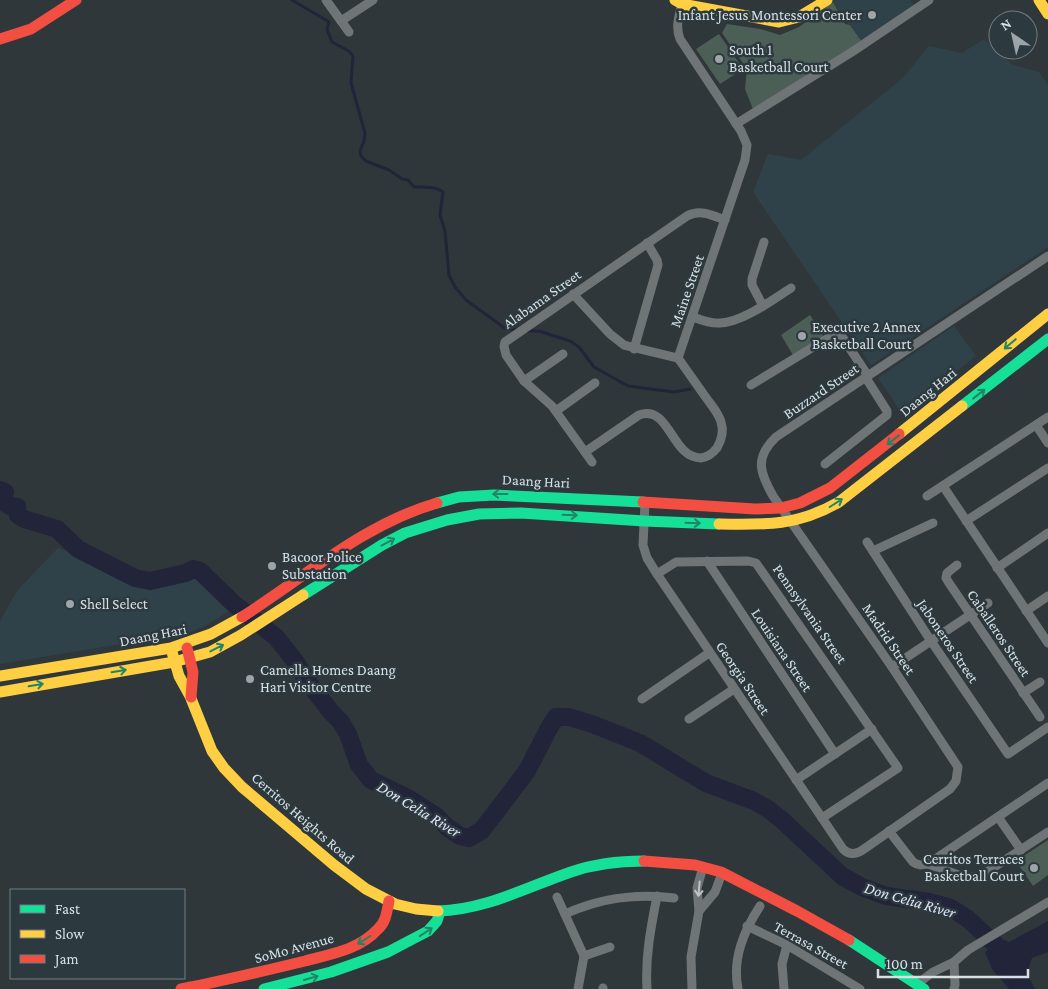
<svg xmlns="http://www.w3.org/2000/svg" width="1048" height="989" viewBox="0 0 1048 989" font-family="'Crimson Pro',serif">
<rect width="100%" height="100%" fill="#30373a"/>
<g fill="#2f424a">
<polygon points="835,0 910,0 915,7 862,42 850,24 848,24 833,1"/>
<polygon points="984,39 1013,65 1039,72 1048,85 1048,247 871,365 753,192 768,154 801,160 903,78 929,46 962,53"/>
<polygon points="954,326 976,356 902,413 878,378"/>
<polygon points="58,548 108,568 133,582 151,585 183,579 203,579 223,598 231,610 205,626 188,633 0,664 0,621 17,591"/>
</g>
<g fill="#4c5f57">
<polygon points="833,2 845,24 850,25 862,42 753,109 745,89 747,69 722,33 727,24 760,29 780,35 799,27"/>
<polygon points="719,34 743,69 720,84 696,49"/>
<polygon points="810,315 823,336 793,355 781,335"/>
<polygon points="1048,840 1048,875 1033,886 1016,861"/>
</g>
<polygon fill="#222439" points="1048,921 1048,952 1032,958 1027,973 1035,989 1009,989 992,969 985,952 1004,940 1009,942"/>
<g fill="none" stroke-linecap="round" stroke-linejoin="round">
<g stroke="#222439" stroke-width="3">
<path d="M292,0L329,22L327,29L332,42L349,51L353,56L351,83L365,133L364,141L360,151L361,156L366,161L389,170L402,179L408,180L414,187C424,187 435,186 443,192L440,215L445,231L449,275L455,287L466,300L506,329L518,330"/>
<polyline points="524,331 539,331 570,341 579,347 594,367 628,386 674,392 690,389"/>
</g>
<polyline stroke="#222439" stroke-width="18" points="0,490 5,492 2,501 10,506 17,507 18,515 24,519 57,529 78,549 135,578 150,581 186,573 193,569 200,571 233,603 276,637 295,661 308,682 331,712 341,722 348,734 359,765 371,780 408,798 436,816 447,827 460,836 469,838 482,830 527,771 548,730 556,717 569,717 592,724 640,743 706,783 754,801 768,809 782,820 842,876 862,887 886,896 929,902 951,908 968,919 1011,959 1021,989"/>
<g stroke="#6f7476" stroke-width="9">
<polyline points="326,0 349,32"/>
<polyline points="341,21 373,0"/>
<polyline points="736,124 852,52 929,0"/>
<polyline points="573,294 610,334 624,345 678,358"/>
<polyline points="763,306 752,285 752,279 764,242"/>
<path d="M693,317C701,320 711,324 720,323C743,322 772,300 791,288"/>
<polyline points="634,349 658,265 657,260 647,243"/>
<path d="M678,358L745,160L747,145L741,131L680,39C675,26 679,17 682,4"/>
<polyline points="524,381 563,354"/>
<polyline points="751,385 833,335 840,335 843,338 868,376"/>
<polyline points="556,411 595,383"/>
<polyline points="1036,425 1048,443"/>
<path d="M585,452L639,415C670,404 671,458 701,458C708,457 713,453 717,448C721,441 724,431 721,422C719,414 712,406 707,399C697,385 688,372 678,358"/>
<path d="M592,462L552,406L524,381L506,355L504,346L505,342L687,216C700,209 712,215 725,220"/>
<polyline points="825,464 887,415 887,411 866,378"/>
<polyline points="943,486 1048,643"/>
<polyline points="927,496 1048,417"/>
<path d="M645,503L643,545L647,558L657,574L843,849C850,856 857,854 864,849L950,789L956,781L958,767L892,667L773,496C760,473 754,458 776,437L1048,256"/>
<polyline points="966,521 1048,468"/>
<polyline points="867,542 931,641 1008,754 1048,727"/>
<polyline points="873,551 933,523"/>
<polyline points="707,561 835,754"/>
<polyline points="957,565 947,573 946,578 949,583 1040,717"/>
<polyline points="997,568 1048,533"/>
<polyline points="657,574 676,562 748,561 756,563 898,768 822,818"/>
<polyline points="1026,611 1048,596"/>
<polyline points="892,667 988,603"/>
<polyline points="1023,693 1040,682"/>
<polyline points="642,699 709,653"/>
<polyline points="689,719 734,689"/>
<polyline points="796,780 872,729"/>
<polyline points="998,817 1021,850"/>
<path d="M889,831L913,862C918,866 922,865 928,864L1048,783"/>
<polyline points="928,864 964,877 979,877 1048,832"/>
<polyline points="557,897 584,956 578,989"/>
<polyline points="699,911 715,892 722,873"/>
<path d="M565,914C601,898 635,893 674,898"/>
<polyline points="747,926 787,945 860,989"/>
<polyline points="584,956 610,947"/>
<polyline points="917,984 933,972 954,962 968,950 1048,902"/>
<polyline points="603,988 603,989"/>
<path d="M647,989C645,957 651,927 657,896"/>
<polyline points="692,989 691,957 699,911 697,888 703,867"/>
<path d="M738,989C732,958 744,931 760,906"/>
<polyline points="784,989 782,964 787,945"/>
<polyline points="954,989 955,985 954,962"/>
</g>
<g stroke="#16e098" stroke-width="11">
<polyline points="962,406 1048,339"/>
<polyline points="437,503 459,497 494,495 643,502"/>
<polyline points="303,595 382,545 405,533 447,520 479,514 521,513 644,521 719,524"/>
<path d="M438,911C485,910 527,887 571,872C594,864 619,861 644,861"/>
<polyline points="849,940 924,989"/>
<polyline points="264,989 331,972 388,952 428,931 437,921 440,911"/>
</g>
<g stroke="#ffcf43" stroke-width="11">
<polyline points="675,0 682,4 779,22 799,17 827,0"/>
<polyline points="1039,0 1048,14"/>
<polyline points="899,434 1048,314"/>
<path d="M719,524C765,525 798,526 839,502L962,406"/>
<polyline points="172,652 179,676 190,696 212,751 224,768 242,787 334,865 366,889 395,904 416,909 438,911"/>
<polyline points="0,676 171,648 211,634 242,617"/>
<polyline points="0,692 174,662 210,652 241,635 303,595"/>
</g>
<g stroke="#f24e42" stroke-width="11">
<polyline points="0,39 31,29 76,0"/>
<polyline points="643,502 755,509 781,508 800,503 830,488 899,434"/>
<path d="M242,617C305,577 364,524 437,503"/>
<polyline points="187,648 193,672 191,697"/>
<polyline points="644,861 695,865 721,872 797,911 849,940"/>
<path d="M181,989C223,981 264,971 305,961C331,954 359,950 378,929C386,922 387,911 389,901"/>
</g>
</g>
<defs><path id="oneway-shaft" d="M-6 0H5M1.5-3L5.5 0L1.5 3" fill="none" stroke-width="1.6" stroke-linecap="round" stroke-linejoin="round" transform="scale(1.25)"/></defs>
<g stroke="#228466">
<use href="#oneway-shaft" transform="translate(1010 344) rotate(140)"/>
<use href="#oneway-shaft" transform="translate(979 394) rotate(-38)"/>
<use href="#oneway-shaft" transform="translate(893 440) rotate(142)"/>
<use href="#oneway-shaft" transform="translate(500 494) rotate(-180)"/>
<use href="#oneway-shaft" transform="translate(836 503) rotate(-32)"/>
<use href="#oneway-shaft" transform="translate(570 515) rotate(2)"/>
<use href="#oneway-shaft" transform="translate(693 523) rotate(2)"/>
<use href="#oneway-shaft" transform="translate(388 542) rotate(-28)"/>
<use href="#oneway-shaft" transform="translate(217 648) rotate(-27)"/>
<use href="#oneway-shaft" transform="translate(119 671) rotate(-9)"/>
<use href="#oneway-shaft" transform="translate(36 685) rotate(-10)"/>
<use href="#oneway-shaft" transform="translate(426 932) rotate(-34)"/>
<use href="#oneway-shaft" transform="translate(364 940) rotate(148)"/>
<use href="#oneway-shaft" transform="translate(311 978) rotate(-16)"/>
</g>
<use stroke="#bec5c8" href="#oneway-shaft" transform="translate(699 889) rotate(95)"/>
<g fill="#9da5a8" stroke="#2c393e" stroke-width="2">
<circle cx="872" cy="15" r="5"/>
<circle cx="719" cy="59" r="5"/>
<circle cx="802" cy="336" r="5"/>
<circle cx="272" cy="566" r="5"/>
<circle cx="70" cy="604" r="5"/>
<circle cx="250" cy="679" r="5"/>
<circle cx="1034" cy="868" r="5"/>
</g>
<g text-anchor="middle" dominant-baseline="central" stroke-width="5" stroke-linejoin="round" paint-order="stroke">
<g font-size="15" fill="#d8e0e3" stroke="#2c393e" text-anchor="start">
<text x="862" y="15" text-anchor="end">Infant Jesus Montessori Center</text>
<text x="729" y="50">South 1<tspan x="729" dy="17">Basketball Court</tspan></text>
<text x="812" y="327">Executive 2 Annex<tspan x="812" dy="17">Basketball Court</tspan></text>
<text x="282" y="557">Bacoor Police<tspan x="282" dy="17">Substation</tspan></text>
<text x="80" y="604">Shell Select</text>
<text x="260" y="670">Camella Homes Daang<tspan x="260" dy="17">Hari Visitor Centre</tspan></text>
<text x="1024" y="859" text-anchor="end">Cerritos Terraces<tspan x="1024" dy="17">Basketball Court</tspan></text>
</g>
<g font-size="15" fill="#d8e0e3" stroke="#2c393e">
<text transform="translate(687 291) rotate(-71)">Maine Street</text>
<text transform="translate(542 299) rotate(-35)">Alabama Street</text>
<text transform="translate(821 391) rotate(-34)">Buzzard Street</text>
<text transform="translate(928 392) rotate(-39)">Daang Hari</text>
<text transform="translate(536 481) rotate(3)">Daang Hari</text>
<text transform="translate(810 614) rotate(55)">Pennsylvania Street</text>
<text transform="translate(999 633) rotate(56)">Caballeros Street</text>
<text transform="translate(153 635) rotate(-11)">Daang Hari</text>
<text transform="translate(889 639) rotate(56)">Madrid Street</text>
<text transform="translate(948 641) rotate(56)">Jaboneros Street</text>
<text transform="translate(782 650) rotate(56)">Louisiana Street</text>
<text transform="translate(743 678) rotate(56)">Georgia Street</text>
<text transform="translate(303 818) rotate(41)">Cerritos Heights Road</text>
<text transform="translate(811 945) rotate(29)">Terrasa Street</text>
<text transform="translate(294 948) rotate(-15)">SoMo Avenue</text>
</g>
<g font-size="16" font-style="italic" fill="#e0e2f7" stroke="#2c393e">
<text transform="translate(419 809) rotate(31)">Don Celia River</text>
<text transform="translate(910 900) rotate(16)">Don Celia River</text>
</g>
</g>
<rect x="10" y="889" width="175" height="90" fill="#2c393e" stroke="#717c80"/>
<rect x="20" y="905" width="25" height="8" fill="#16e098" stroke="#717c80"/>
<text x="55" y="914" font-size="15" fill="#d8e0e3">Fast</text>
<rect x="20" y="930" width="25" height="8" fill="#ffcf43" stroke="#717c80"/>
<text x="55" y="939" font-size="15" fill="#d8e0e3">Slow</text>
<rect x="20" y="955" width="25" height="8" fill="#f24e42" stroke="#717c80"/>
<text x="55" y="964" font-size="15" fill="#d8e0e3">Jam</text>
<g transform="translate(1013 35) rotate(326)"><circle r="24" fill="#2c393e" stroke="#717c80"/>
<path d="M0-4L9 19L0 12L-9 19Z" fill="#9da5a8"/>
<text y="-8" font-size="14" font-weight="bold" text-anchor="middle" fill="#d8e0e3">N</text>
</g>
<path d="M878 969v8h150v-8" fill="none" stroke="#d8e0e3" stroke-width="2.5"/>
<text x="886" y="969" font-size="15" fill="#d8e0e3" stroke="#2c393e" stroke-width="4" paint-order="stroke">100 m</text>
</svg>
